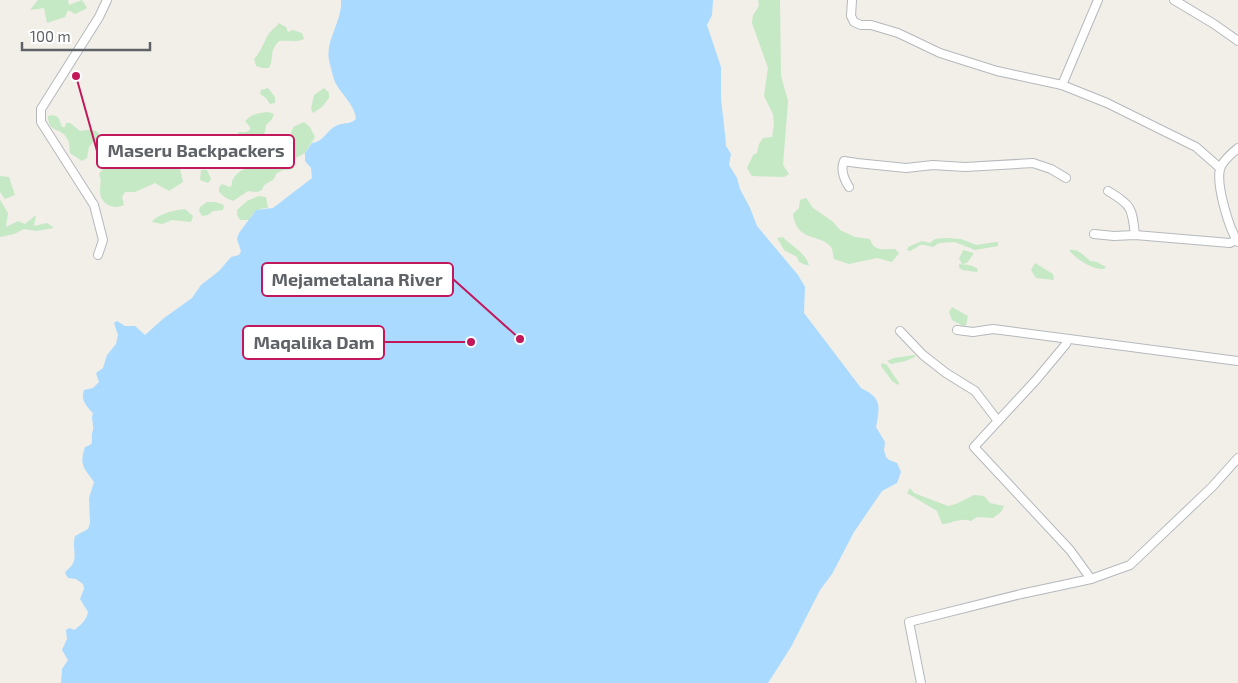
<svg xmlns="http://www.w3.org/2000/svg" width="1238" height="683" viewBox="0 0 1238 683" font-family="'Exo 2',sans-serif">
<rect width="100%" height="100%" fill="#f1efe8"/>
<g fill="#c5e8c5">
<polygon points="38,0 68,0 69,5 82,0 87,8 75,14 68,10 65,17 47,23 44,8 30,10"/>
<polygon points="758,0 780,0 781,76 788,101 783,165 789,174 784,177 752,176 747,168 753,155 757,153 759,144 763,138 772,137 774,125 773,114 764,96 768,68 752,23 753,15 759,6"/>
<path d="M278,23L286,27L288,32L293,30L302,33L304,39C295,43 289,40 279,41C268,53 275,56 269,68H262L256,66L254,59C265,48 264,34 277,26Z"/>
<polygon points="268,88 275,97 275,103 270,104 266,98 260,94 261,90"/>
<polygon points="324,88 329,93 329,98 322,107 313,113 311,109 314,95"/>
<path d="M268,112L274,114L272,119L266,125L265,132L257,146L253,149L237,142L235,137L239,132H246L250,130V127L245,121C252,114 258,113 268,112Z"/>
<path d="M53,115L58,117L62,127H65L66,123H70L80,131C88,130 101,127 100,140H95L89,147L87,158L82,161L70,153C69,148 70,141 66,137C60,127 48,133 48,116Z"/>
<path d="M304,122L310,127L315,137L305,153L296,158L293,169L283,170L277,173L273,180L264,185L262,190L257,192L248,191L233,201L226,198L219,192V187L222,184L230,187L232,185V181C239,168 245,171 254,164C260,159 266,150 269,143L277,142L280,149L276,157L280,161L289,151L293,145L291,133L293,127Z"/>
<path d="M188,140L201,143L200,154L206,147L214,150L216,154C203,163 198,166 183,162L180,169L183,182L169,191L155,183L135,192H125L122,197L124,205C113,210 100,204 100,191C100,184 102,181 99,174L110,160H117L130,166C141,162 151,160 163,164L181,157L179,150H182Z"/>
<polygon points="201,170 207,170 211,179 208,183 200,180"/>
<polygon points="0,176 9,177 15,195 5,199 0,192"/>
<path d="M259,196L266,197L268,208C259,208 253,211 249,220H240L237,215V210L247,201Z"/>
<path d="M806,198L813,208L832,221L840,230L855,237L870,239C874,252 883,249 895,249L899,253L892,262L877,258L849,264L834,259C833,256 833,250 831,247C820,233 797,243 793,214L799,208L800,200Z"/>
<polygon points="0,200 8,213 6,227 18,221 25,224 36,215 34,226 47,223 54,228 36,231 24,229 14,234 0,237"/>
<polygon points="207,202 216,202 224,205 223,210 213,211 208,215 202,216 199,211 200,207"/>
<path d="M185,209L193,216L191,222L172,220L162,224L152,222C157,214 175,210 185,209Z"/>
<path d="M783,237C792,247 805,252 809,265H806L799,262L797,257L784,250L777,238Z"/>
<path d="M946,238L961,239L976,245L996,242H998V246L975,250L955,242L939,243L933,247C917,243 923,244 910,251L907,250L908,247L922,241L930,243L935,239Z"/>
<polygon points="963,250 974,253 967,263 962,264 959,259"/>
<path d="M1069,250C1077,248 1085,256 1090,261L1097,262L1106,267L1104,269C1092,270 1076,259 1069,250Z"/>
<polygon points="1035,263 1053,274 1054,280 1036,278 1031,270"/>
<path d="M959,264C966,265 971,264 978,269L977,272L962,270L959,267Z"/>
<polygon points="952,307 968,316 966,325 963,326 952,320 949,312"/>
<path d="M914,355L916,356C909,361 900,362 891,364L887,361L894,358Z"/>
<polygon points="882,363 887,365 899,383 898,385 892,381 881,366"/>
<path d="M910,488L914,493L948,506L956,504L974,495L984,496L990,503L1004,506L1001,512L993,518L977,517L971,521C960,517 952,524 942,524L937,511L907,493Z"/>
</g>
<path fill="#aadaff" d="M341,0H713L712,15L707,25L721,67V99L725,134L726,146L731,154L729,165L737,178L740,189L750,208L757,226L798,275L805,287L804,313L861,388C882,398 880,406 876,427L885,442L884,450L886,457L889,460L897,463L901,472L897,483L882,491L854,532L832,574L820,590L791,647L768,683H61L62,669L68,660L62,650L67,639L66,630L70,628L74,630C81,625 86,621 88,612L80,599L84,589L83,584L76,579L68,578L65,573C67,569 72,567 73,563C77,556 72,546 75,536L88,529L90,523L89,498L94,482C84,468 79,465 85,447C95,444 91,442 92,434C92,432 94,429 93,426C93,421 91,419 93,413C87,407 80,399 84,390L93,388L99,382L96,373L103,368L107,355L116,344L118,335L114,323L117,321L125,326H135L145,335L164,318L192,298L201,285L219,271L231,257L239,255L241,251L237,239L239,233L256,210L273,208L312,178L311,168L305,161V153L312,143C324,142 327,129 338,125C345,122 350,125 356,119C355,105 341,94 335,82C332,75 331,67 329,60C325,40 343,20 341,0Z"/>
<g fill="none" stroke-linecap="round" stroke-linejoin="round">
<g stroke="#b5b8bc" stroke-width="10">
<g id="minor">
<polyline points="852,0 851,16 854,22 861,25 871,25 898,33 940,53 997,71 1062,85 1107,103 1196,147 1220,168"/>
<polyline points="1174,0 1214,24 1238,41"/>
<polyline points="1062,85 1098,0"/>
<path d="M1238,148C1232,153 1222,161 1220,169C1216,185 1229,229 1238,242"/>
<path d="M849,187C844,179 840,170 844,161L857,163L906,168L933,165L965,167L1033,163L1051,169L1066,178"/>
<path d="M1108,191C1132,205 1132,208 1135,235"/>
<polyline points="1094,234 1114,236 1135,235 1230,243 1236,240"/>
<polyline points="98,255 103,240 94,205 41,122 41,109 99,17 107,0"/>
<polyline points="957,330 973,332 993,329 1238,361"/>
<polyline points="900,331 923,355 946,373 975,391 998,421"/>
<polyline points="1091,579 1130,565 1212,487 1238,458"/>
<polyline points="921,683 909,622 1021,594 1091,579 1070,550 974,447 1036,380 1066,344 1068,339"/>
</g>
</g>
<use href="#minor" stroke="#fff" stroke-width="8"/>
</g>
<path fill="none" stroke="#c2185b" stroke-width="2" d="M76 76L97 151M520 339L453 279M471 342L384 342"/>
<g fill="#c2185b" stroke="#fff" stroke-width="2">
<circle cx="76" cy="76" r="5"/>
<circle cx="520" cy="339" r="5"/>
<circle cx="471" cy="342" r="5"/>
</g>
<g fill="#fff" stroke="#c2185b" stroke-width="2">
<rect x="97" y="135" width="197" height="33" rx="5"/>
<rect x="262" y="263" width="191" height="33" rx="5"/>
<rect x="243" y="326" width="141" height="33" rx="5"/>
</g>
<g font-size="18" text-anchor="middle" font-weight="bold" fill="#5f6368">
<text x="196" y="157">Maseru Backpackers</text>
<text x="357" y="286">Mejametalana River</text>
<text x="314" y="349">Maqalika Dam</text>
</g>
<path d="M22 42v8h128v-8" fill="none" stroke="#5f6368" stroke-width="2.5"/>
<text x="30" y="42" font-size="15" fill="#5f6368" stroke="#ffffff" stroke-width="4" paint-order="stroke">100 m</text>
</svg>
